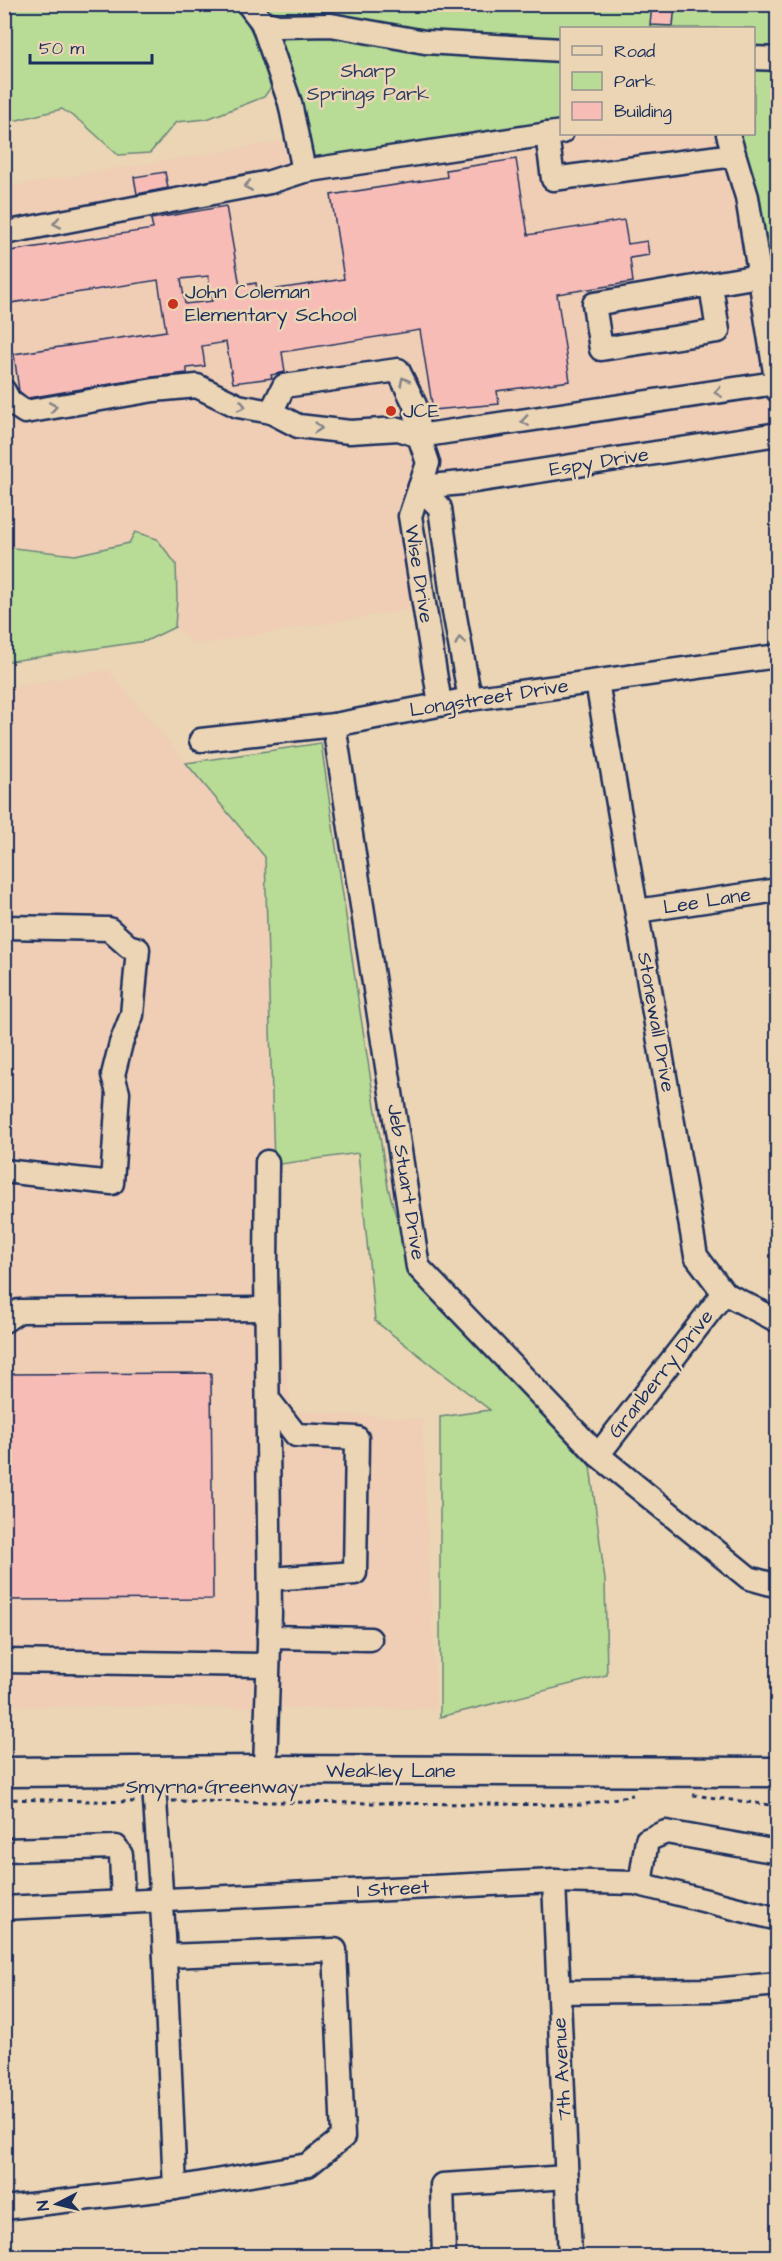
<svg xmlns="http://www.w3.org/2000/svg" width="782" height="2261" viewBox="0 0 782 2261" font-family="'Architects Daughter',sans-serif">
<rect width="100%" height="100%" fill="#ebd5b4"/>
<filter id="ink" filterUnits="userSpaceOnUse"><feTurbulence type="fractalNoise" baseFrequency=".0167" numOctaves="2"/><feDisplacementMap in="SourceGraphic" scale="12" xChannelSelector="R" yChannelSelector="G"/><feConvolveMatrix kernelMatrix="1 2 1 2 8 2 1 2 1" color-interpolation-filters="sRGB"/></filter>
<g filter="url(#ink)">
<g fill="#efceb5">
<polygon points="562,134 728,134 777,388 777,433 420,494 437,605 196,645 175,627 177,599 176,564 129,543 75,555 5,547 5,187 297,139"/>
<polygon points="108,670 265,856 278,1307 292,1411 422,1419 436,1709 5,1706 5,688"/>
</g>
<g fill="#b8db95" stroke="#6a857a" stroke-width="1.5">
<polygon points="4,5 777,5 777,388 728,134 754,134 754,28 562,28 561,132 304,171 262,22 248,25 257,41 274,83 264,97 207,119 176,122 150,153 118,155 84,124 62,109 5,123"/>
<polygon points="135,532 157,539 176,564 177,599 175,627 146,641 5,662 5,547 75,555 129,543"/>
<polygon points="321,743 358,999 388,1187 414,1281 466,1332 590,1466 605,1580 607,1675 440,1717 440,1417 490,1410 375,1321 358,1153 274,1165 265,857 186,763"/>
</g>
<g fill="#f8bcb7" stroke="#1b2f5e" stroke-width="1.5" fill-rule="evenodd">
<polygon points="652,4 675,4 673,26 650,25"/>
<path d="M516,159L528,235L624,220L628,244L647,241L649,255L630,258L633,282L557,294L570,381L497,391L499,404L433,410L420,330L282,352L285,372L271,375L272,378L233,383L226,342L202,346L205,366L187,368V373L152,377L28,398L19,391L14,354L166,331L158,280L4,304V252L153,229L151,219L226,206L240,286L256,283L257,292L344,279L331,195L447,177L446,170ZM208,276L212,301L185,304L181,279Z"/>
<polygon points="165,172 168,188 137,194 134,177"/>
<polygon points="211,1373 213,1599 4,1600 4,1374"/>
</g>
<g fill="none" stroke-linecap="round" stroke-linejoin="round">
<g stroke="#1b2f5e" stroke-width="27">
<g id="minor">
<polyline points="248,4 262,22 278,26 331,25 425,42 562,50"/>
<polyline points="262,22 290,103 304,171"/>
<polyline points="754,58 778,59"/>
<polyline points="547,134 553,179 734,155"/>
<polyline points="728,134 747,197 778,391"/>
<polyline points="4,233 270,182 304,171 562,132"/>
<polyline points="711,285 718,331 601,349 594,304 759,276"/>
<polyline points="4,391 10,402 25,412 154,390 197,386 238,406 271,412"/>
<polyline points="420,487 462,483 778,434"/>
<polyline points="420,487 440,508 454,611 470,699"/>
<polyline points="597,682 696,1256 724,1293 778,1321"/>
<polyline points="440,704 410,516 428,463 419,436 415,405 398,370 284,386 271,412 298,426 350,432 399,429 419,436 776,383"/>
<polyline points="334,725 418,1267 598,1455 749,1578 778,1586"/>
<polyline points="201,740 334,725 470,699 778,656"/>
<polyline points="637,911 778,890"/>
<polyline points="4,927 109,929 128,946 138,949 132,1015 121,1043 113,1075 118,1093 112,1183 4,1171"/>
<polyline points="4,1321 19,1311 267,1309"/>
<polyline points="268,1399 296,1435 357,1438 355,1573 270,1579"/>
<polyline points="598,1455 724,1293"/>
<polyline points="269,1637 370,1639"/>
<polyline points="4,1661 268,1665"/>
<polyline points="265,1770 270,1613 266,1267 267,1162"/>
<polyline points="4,1850 116,1847 121,1855 123,1902"/>
<polyline points="554,1881 570,2256"/>
<polyline points="640,1884 647,1840 666,1832 778,1852"/>
<polyline points="4,1908 554,1881 635,1883 778,1919"/>
<polyline points="165,1956 335,1950 343,2137 308,2165 175,2188"/>
<polyline points="559,1992 714,1990 778,1984"/>
<polyline points="4,2208 175,2188 164,1936 153,1771"/>
<polyline points="444,2256 442,2185 567,2177"/>
</g>
</g>
<g stroke="#1b2f5e" stroke-width="33">
<polyline id="major" points="4,1772 265,1770 778,1772"/>
</g>
<g stroke="#1b2f5e" stroke-width="3" stroke-dasharray="4.5 4.5" stroke-linecap="butt">
<polyline points="693,1795 778,1806"/>
<polyline points="4,1799 136,1802"/>
<polyline points="172,1801 581,1805 633,1795"/>
</g>
<use href="#minor" stroke="#ebd5b4" stroke-width="22"/>
<use href="#major" stroke="#ebd5b4" stroke-width="28"/>
</g>
<defs><path id="oneway-chevron" d="M-2-3.5L2.5 0L-2 3.5" fill="none" stroke-width="1.6" stroke-linecap="round" stroke-linejoin="round" transform="scale(1.5)"/></defs>
<g stroke="#838289">
<use href="#oneway-chevron" transform="translate(248 186) rotate(170)"/>
<use href="#oneway-chevron" transform="translate(57 223) rotate(169)"/>
<use href="#oneway-chevron" transform="translate(404 381) rotate(-116)"/>
<use href="#oneway-chevron" transform="translate(718 392) rotate(172)"/>
<use href="#oneway-chevron" transform="translate(242 406) rotate(15)"/>
<use href="#oneway-chevron" transform="translate(53 407) rotate(-10)"/>
<use href="#oneway-chevron" transform="translate(525 421) rotate(172)"/>
<use href="#oneway-chevron" transform="translate(318 428) rotate(6)"/>
<use href="#oneway-chevron" transform="translate(460 641) rotate(-100)"/>
</g>
</g>
<g fill="#c8321e" stroke="#ebd5b4" stroke-width="2">
<circle cx="173" cy="304" r="6"/>
<circle cx="391" cy="411" r="6"/>
</g>
<g text-anchor="middle" dominant-baseline="central" stroke-width="5" stroke-linejoin="round" paint-order="stroke">
<g font-size="20" fill="#2b4064" stroke="#ebd5b4">
<text x="368" y="71">Sharp<tspan x="368" dy="23">Springs Park</tspan></text>
</g>
<g font-size="20" fill="#1b2f5e" stroke="#ebd5b4" text-anchor="start">
<text x="185" y="292">John Coleman<tspan x="185" dy="23">Elementary School</tspan></text>
<text x="403" y="411">JCE</text>
</g>
<g font-size="20" fill="#1b2f5e" stroke="#ebd5b4">
<text transform="translate(599 462) rotate(-9)">Espy Drive</text>
<text transform="translate(419 574) rotate(81)">Wise Drive</text>
<text transform="translate(489 698) rotate(-9)">Longstreet Drive</text>
<text transform="translate(707 901) rotate(-9)">Lee Lane</text>
<text transform="translate(656 1022) rotate(80)">Stonewall Drive</text>
<text transform="translate(406 1182) rotate(81)">Jeb Stuart Drive</text>
<text transform="translate(661 1374) rotate(-52)">Granberry Drive</text>
<text x="391" y="1771">Weakley Lane</text>
<text x="212" y="1787">Smyrna Greenway</text>
<text transform="translate(393 1889) rotate(-3)">I Street</text>
<text transform="translate(562 2069) rotate(-93)">7th Avenue</text>
</g>
</g>
<rect width="782" height="2261" fill="none" stroke="#ebd5b4" stroke-width="24"/>
<rect x="12" y="12" width="758" height="2237" fill="none" stroke="#1b2f5e" stroke-width="2" filter="url(#ink)"/>
<rect x="560" y="27" width="195" height="108" fill="#ebd5b4" stroke="#989392" stroke-width="1.5"/>
<rect x="572" y="46" width="30" height="9" fill="#ebd5b4" stroke="#989392" stroke-width="1.5"/>
<text x="614" y="57" font-size="18" fill="#1b2f5e">Road</text>
<rect x="572" y="72" width="30" height="18" fill="#b8db95" stroke="#989392" stroke-width="1.5"/>
<text x="614" y="87" font-size="18" fill="#1b2f5e">Park</text>
<rect x="572" y="102" width="30" height="18" fill="#f8bcb7" stroke="#989392" stroke-width="1.5"/>
<text x="614" y="117" font-size="18" fill="#1b2f5e">Building</text>
<g transform="translate(57 2204) rotate(263)" stroke="#ebd5b4" stroke-width="4.5" paint-order="stroke">
<path d="M0-4.5L10 22L0 15L-10 22Z" fill="#1b2f5e"/>
<text y="-9" font-size="16" font-weight="bold" text-anchor="middle" fill="#1b2f5e">N</text>
</g>
<path d="M30 54v9h122v-9" fill="none" stroke="#1b2f5e" stroke-width="3"/>
<text x="39" y="54" font-size="18" fill="#1b2f5e" stroke="#ebd5b4" stroke-width="4.5" paint-order="stroke">50 m</text>
</svg>
